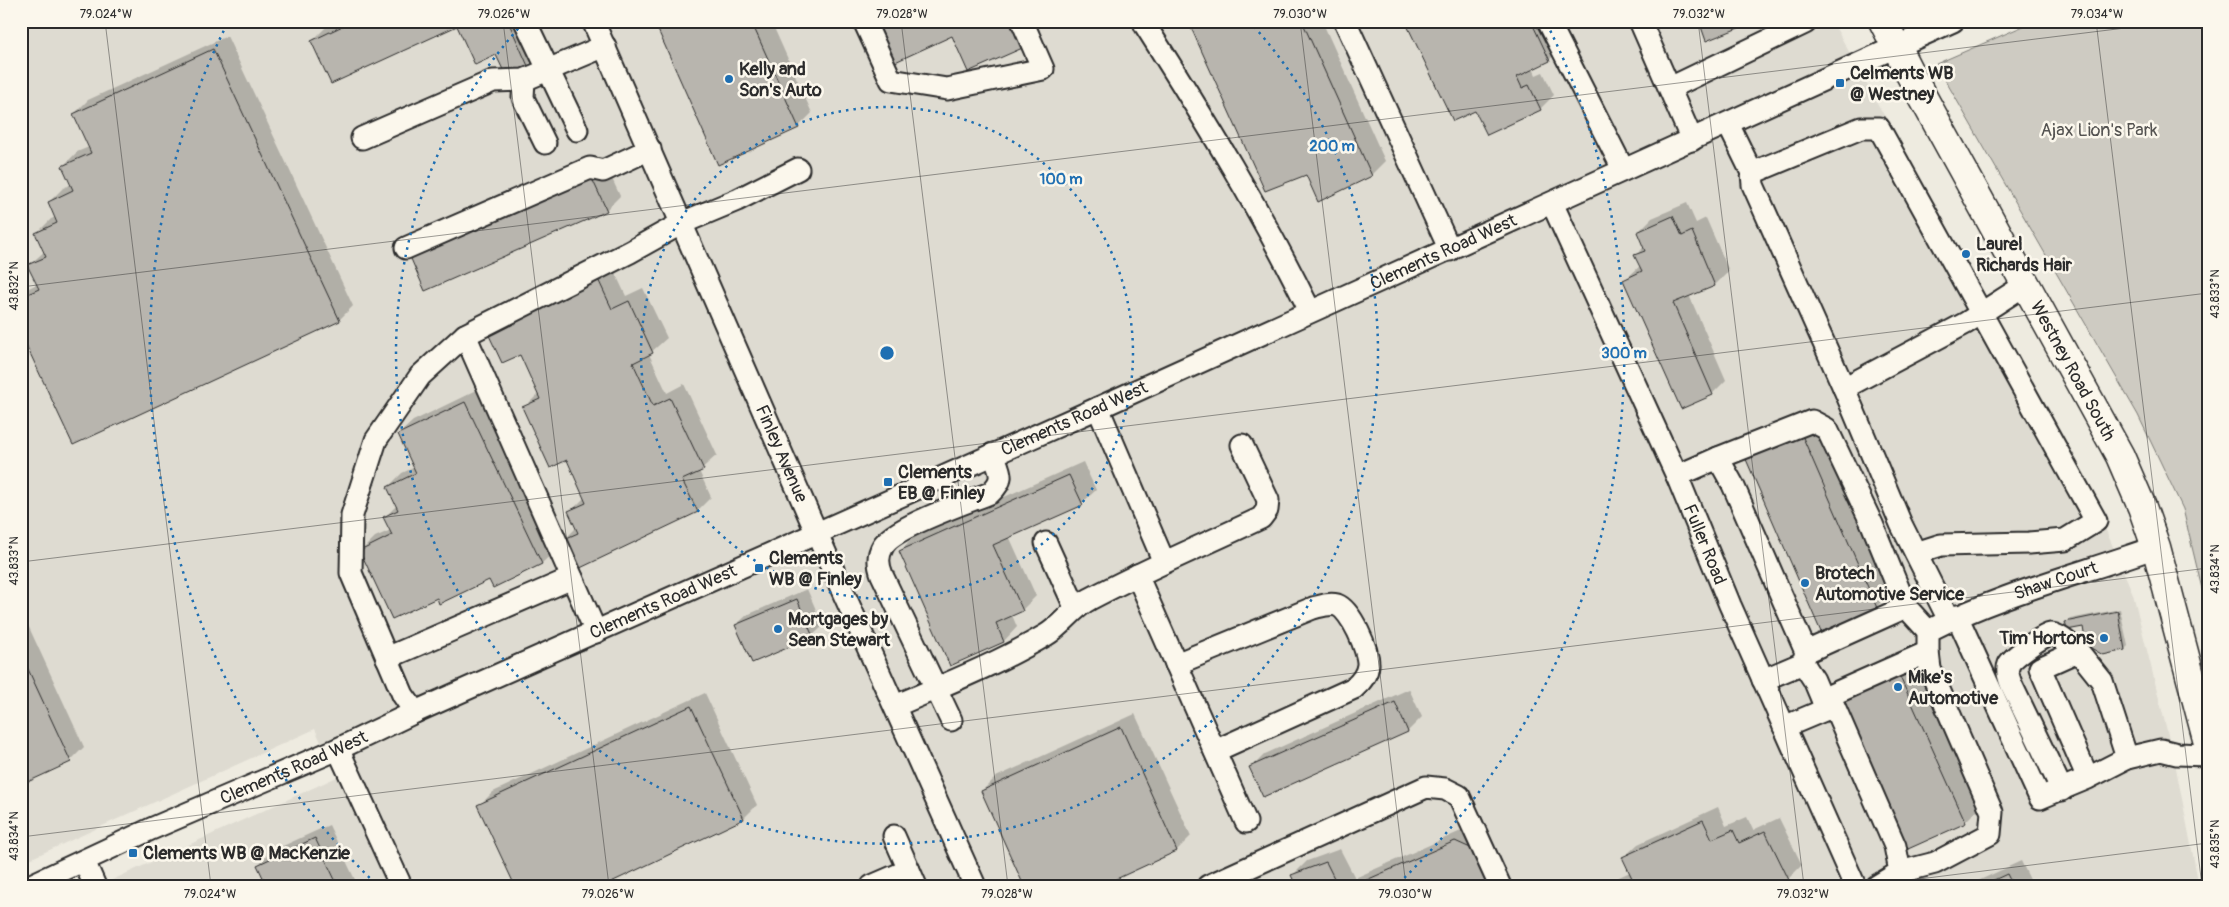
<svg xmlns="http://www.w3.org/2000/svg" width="2229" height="907" viewBox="0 0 2229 907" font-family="Pangolin,sans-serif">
<rect width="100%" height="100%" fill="#eeebe0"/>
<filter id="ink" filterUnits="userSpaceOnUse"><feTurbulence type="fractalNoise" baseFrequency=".02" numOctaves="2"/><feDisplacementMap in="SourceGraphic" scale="10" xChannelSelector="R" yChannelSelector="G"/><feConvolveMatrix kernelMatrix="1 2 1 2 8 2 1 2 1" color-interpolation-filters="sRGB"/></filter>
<g filter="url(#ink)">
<polygon fill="#dedbd1" points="21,21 1832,21 2083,476 2133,594 2175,763 2199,886 99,886 337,777 315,729 21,863"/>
<polygon fill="#cecbc2" stroke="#7c7b76" points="2035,21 2208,21 2208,614 2183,509 2138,415 1936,64"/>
<g fill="#0003">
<polygon points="339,21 528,21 542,51 528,65 497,54 458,25 312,41 326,27"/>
<polygon points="661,21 771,21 812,113 798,127 660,31 663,27"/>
<polygon points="875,21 1036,21 1040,31 1026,45"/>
<polygon points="1190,21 1322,21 1385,161 1371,175 1306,174"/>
<polygon points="1407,21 1551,21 1563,46 1549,60 1533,68 1536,75 1543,72 1554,95 1540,109 1476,109"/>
<polygon points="227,36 353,306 339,320 21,331 21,292 37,284 29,265 45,251 37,233 51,219 56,217 49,202 63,188 72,184 63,166 77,152 89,147 74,114 88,100"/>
<polygon points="603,159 620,196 606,210 424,239"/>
<polygon points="1687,203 1696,223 1706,218 1729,271 1715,285 1689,295 1726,380 1712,394 1625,280 1641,265 1636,255 1644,247 1638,232 1652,218"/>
<polygon points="611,264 626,296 643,288 667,338 649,354 667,393 684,384 717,455 699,471 711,497 697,511 563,541 577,527 570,512 584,498 567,458 524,408 539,393 520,354"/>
<polygon points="479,389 556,550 542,563 493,587 489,579 437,596 361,551 375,537 391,530 385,517 397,505 388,487 402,473 415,467 399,434 413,421"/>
<polygon points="1815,420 1890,593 1876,607 1747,458"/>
<polygon points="1083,462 1096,490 1082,503 1009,536 1036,596 1022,610 1012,615 1017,627 1004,641 900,551 914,537"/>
<polygon points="807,589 823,626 812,636 736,625 747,615"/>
<polygon points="2120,609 2128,646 2125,649 2084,626 2067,622 2070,619"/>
<polygon points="21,610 84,747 70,761 21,783"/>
<polygon points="1914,663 1979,808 1965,822 1843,703 1857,689"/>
<polygon points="1409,689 1422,717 1408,731 1264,796 1251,768 1265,754"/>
<polygon points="705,693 757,805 744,818 479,806 493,792"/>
<polygon points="1135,714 1191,836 1177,850 1098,886 982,791 996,777"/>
<polygon points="1718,807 1726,826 1747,817 1753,830 1779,818 1802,865 1788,879 1773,886 1610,886 1619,877 1630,872 1624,857 1638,844"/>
<polygon points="329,825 358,886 268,886 258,865 272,851"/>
<polygon points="1470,827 1491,837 1512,886 1297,886 1293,875 1307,861 1340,849 1355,878"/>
<polygon points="2021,861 2033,886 1967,886"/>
<polygon points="194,878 197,886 178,886"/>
</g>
<g fill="#b8b5ae" stroke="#2b2b2b">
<polygon points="353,21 508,21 528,66 506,76 496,55 475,65 457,26 331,84 311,41"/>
<polygon points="659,21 751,21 799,128 718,165 658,30 663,28"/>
<polygon points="874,21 1016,21 1027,46 968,72 952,36 893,63"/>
<polygon points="1188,21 1302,21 1372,176 1318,202 1306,175 1265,191"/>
<polygon points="1405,21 1531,21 1550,61 1517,77 1522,88 1529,85 1541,110 1487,135 1475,111 1453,121"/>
<polygon points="1699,21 1756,21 1706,41"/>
<polygon points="213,49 340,321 73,445 21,334 21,297 39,289 27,265 46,257 35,233 57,223 48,202 73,190 62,166 91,153 73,114"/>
<polygon points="589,172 607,211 425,291 408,252"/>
<polygon points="1673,216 1682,236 1692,231 1715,286 1673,303 1713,395 1681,409 1623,280 1642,271 1634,255 1645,251 1637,232"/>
<polygon points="597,277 612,309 629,301 653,353 633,363 653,406 670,398 704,470 682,480 698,512 576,570 562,540 578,533 568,511 586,503 567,460 550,468 522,407 540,399 520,355 502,363 486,329"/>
<polygon points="465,402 542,564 493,588 489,580 439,604 437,598 392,619 360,551 392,535 383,517 398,510 387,487 416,473 398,434"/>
<polygon points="1801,433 1877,608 1821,632 1745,457"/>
<polygon points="1069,475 1083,505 993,545 1023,611 996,623 1004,642 950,666 899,551"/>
<polygon points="797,599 813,637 752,663 735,625"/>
<polygon points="2118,611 2125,650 2103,655 2086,645 2083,627 2067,630 2065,622"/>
<polygon points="21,654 71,762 21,785"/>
<polygon points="1900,677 1966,823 1908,849 1842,702"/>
<polygon points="1395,702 1408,732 1263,797 1249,767"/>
<polygon points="691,706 744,819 603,886 515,886 477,805"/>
<polygon points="1121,727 1177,851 1101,886 1024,886 981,791"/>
<polygon points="1703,820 1712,839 1733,830 1739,843 1765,831 1789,880 1776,886 1615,886 1632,878 1622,857"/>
<polygon points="315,838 338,886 267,886 257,865"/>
<polygon points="1455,841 1477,851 1492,886 1353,886"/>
<polygon points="1326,862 1338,886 1296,886 1291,875"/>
<polygon points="2007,874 2013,886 1981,886"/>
</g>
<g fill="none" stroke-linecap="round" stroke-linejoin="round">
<g stroke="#2b2b2b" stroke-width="25">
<g id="minor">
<polyline points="525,21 577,130"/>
<path id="s1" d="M593,21L817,534L975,886"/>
<polyline points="864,21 891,80 947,89 1043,69 1022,21"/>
<path d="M1145,21V25C1204,118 1262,212 1310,311"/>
<polyline points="1345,21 1450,250"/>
<polyline points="1548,21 1623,169"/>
<polyline points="1640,21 1692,140"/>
<polyline points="524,80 523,98 545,143"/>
<polyline points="1670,88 1805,23 1804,21"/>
<polyline points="1728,124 1752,173 1753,185 1844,388"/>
<polyline points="362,138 493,81 524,80 605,46"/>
<polyline points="1752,173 1861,128 1879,128 2096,521 2065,540 2029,543 1941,545 1916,553"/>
<path id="s2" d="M1552,203L1677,476L1730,605L1855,886"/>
<polyline points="406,248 590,168 603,171 650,149"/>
<polyline points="465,335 596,632"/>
<polyline points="1098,408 1164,562"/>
<polyline points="1718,458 1812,421 1827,429 1872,524 1906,607 1928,631"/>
<polyline points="1677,476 1718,458 1733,485 1806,652 1803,663"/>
<polyline points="1046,543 1075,607"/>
<polyline points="1137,575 1246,822"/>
<polyline points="1957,616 2040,798 2088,778 2127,758 2102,681 2078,651 2040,668 2088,778"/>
<polyline points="1949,620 1901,524 1844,388 1966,323 2025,285"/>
<polyline points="1806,652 1906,607"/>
<polyline points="387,658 572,578"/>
<path d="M1176,664L1313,608C1321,606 1329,603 1337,605C1351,610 1369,651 1368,665C1367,675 1361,682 1354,688L1215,751"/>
<polyline points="1763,680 1803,663 1814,680 1822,699 1833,705"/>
<polyline points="1822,699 1928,652"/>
<path d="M895,706C946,684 999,663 1046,635C1063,625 1072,608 1090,599C1146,569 1204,545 1261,518L1267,510L1268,500L1242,445"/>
<polyline points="415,712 403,695 351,573 352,515 376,440 420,376 465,335 630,252 682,223 737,200 798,169"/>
<path d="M951,720L882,575C878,565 877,556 883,546C893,527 968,502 990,493C1006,479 1000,472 993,454"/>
<polyline points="1784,727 1834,706 1895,846 1900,872 1877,886"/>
<polyline points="338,749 401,886"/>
<polyline points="2127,758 2161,750 2177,754 2208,755"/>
<path d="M2062,790L2012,686C2009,679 2006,671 2009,664C2013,657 2043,635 2051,634C2059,634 2071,646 2078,651"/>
<polyline points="894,836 916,886"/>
<polyline points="84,861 95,886"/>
<path id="s3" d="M1900,872L1935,863L1990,834L1992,812L1930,669L1928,652V631C2000,594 2080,574 2156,547"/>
<path id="s4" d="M29,886L151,829L338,749L415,712L1098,408L1953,21"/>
<polyline points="872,886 909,870"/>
<polyline points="1208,886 1426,787 1445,789 1459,796 1500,886"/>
</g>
</g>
<g stroke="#2b2b2b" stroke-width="31">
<g id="major">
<path id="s5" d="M1883,21L1909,72L2120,456L2142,507L2156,547L2208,743"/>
</g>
</g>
<use href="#minor" stroke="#fbf7ec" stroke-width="21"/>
<use href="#major" stroke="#fbf7ec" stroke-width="28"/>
</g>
</g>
<path fill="none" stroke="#2b2b2b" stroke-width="1" stroke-opacity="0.45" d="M105,21L211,886M503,21L609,886M901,21L1008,886M1300,21L1406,886M1698,21L1804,886M2096,21L2202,886M21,287L2182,21M21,562L2208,293M21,837L2208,568M1863,886L2208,843"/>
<g fill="none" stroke="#1f6fb2" stroke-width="2.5" stroke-dasharray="2.5 5">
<circle cx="887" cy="353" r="246"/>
<path d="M1249 21A491 491 0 1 1 525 21"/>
<path d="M375 883A737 737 0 0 1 227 24M1547 24A737 737 0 0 1 1399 883"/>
</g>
<g fill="#1f6fb2" stroke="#fbf7ec" stroke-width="2">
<circle cx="729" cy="79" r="5"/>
<rect x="1835" y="78" width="10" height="10" rx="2.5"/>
<circle cx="1966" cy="254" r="5"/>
<rect x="883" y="477" width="10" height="10" rx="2.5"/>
<rect x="754" y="563" width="10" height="10" rx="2.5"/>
<circle cx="1805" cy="583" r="5"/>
<circle cx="778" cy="629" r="5"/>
<circle cx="2104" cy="638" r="5"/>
<circle cx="1898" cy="687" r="5"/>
<rect x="128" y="848" width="10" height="10" rx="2.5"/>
</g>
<g text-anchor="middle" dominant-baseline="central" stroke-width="5" stroke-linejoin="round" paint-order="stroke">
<g font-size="18" font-weight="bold" fill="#2b2b2b" stroke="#fbf7ec" text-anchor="start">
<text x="739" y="69">Kelly and<tspan x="739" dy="21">Son's Auto</tspan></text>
<text x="1850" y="73">Celments WB<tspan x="1850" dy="21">@ Westney</tspan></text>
<text x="1976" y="244">Laurel<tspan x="1976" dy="21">Richards Hair</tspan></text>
<text x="898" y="472">Clements<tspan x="898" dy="21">EB @ Finley</tspan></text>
<text x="769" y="558">Clements<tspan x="769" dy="21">WB @ Finley</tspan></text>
<text x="1815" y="573">Brotech<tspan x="1815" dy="21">Automotive Service</tspan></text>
<text x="788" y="619">Mortgages by<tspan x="788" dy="21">Sean Stewart</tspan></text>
<text x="2094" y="638" text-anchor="end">Tim Hortons</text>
<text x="1908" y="677">Mike's<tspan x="1908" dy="21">Automotive</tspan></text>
<text x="143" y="853">Clements WB @ MacKenzie</text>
</g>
<g font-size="18" fill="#545351" stroke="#fbf7ec">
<text x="2099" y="130">Ajax Lion's Park</text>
</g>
<g font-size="18" fill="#2b2b2b" stroke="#fbf7ec">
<text stroke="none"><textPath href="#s4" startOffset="1550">Clements Road West</textPath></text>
<text stroke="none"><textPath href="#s5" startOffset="398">Westney Road South</textPath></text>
<text stroke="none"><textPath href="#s4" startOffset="1145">Clements Road West</textPath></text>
<text stroke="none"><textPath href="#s1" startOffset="472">Finley Avenue</textPath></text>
<text stroke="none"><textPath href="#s2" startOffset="374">Fuller Road</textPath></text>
<text stroke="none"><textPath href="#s3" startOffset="452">Shaw Court</textPath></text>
<text stroke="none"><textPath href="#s4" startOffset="695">Clements Road West</textPath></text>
<text stroke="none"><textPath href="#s4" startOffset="290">Clements Road West</textPath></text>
</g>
</g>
<circle cx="887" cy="353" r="8" fill="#1f6fb2" stroke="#fbf7ec" stroke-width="2.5"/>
<g font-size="15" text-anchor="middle" font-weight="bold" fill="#1f6fb2" stroke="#fbf7ec" stroke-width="5" stroke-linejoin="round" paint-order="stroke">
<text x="1332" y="151">200 m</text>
<text x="1061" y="184">100 m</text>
<text x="1624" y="358">300 m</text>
</g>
<rect width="2229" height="907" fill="none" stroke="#fbf7ec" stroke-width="55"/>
<rect x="28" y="28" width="2174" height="852" fill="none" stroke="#2b2b2b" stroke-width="2"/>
<g font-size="12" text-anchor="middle" fill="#2b2b2b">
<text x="106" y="18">79.024°W</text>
<text x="504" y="18">79.026°W</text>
<text x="902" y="18">79.028°W</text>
<text x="1300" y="18">79.030°W</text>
<text x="1699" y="18">79.032°W</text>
<text x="2097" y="18">79.034°W</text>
<text transform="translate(14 286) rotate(-90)" y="4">43.832°N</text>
<text transform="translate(2215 294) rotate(-90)" y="4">43.833°N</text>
<text transform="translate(14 561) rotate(-90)" y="4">43.833°N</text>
<text transform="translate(2215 569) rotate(-90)" y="4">43.834°N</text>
<text transform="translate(14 836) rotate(-90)" y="4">43.834°N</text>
<text transform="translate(2215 844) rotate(-90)" y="4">43.835°N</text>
<text x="210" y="898">79.024°W</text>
<text x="608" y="898">79.026°W</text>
<text x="1007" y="898">79.028°W</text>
<text x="1405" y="898">79.030°W</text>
<text x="1803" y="898">79.032°W</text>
</g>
</svg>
